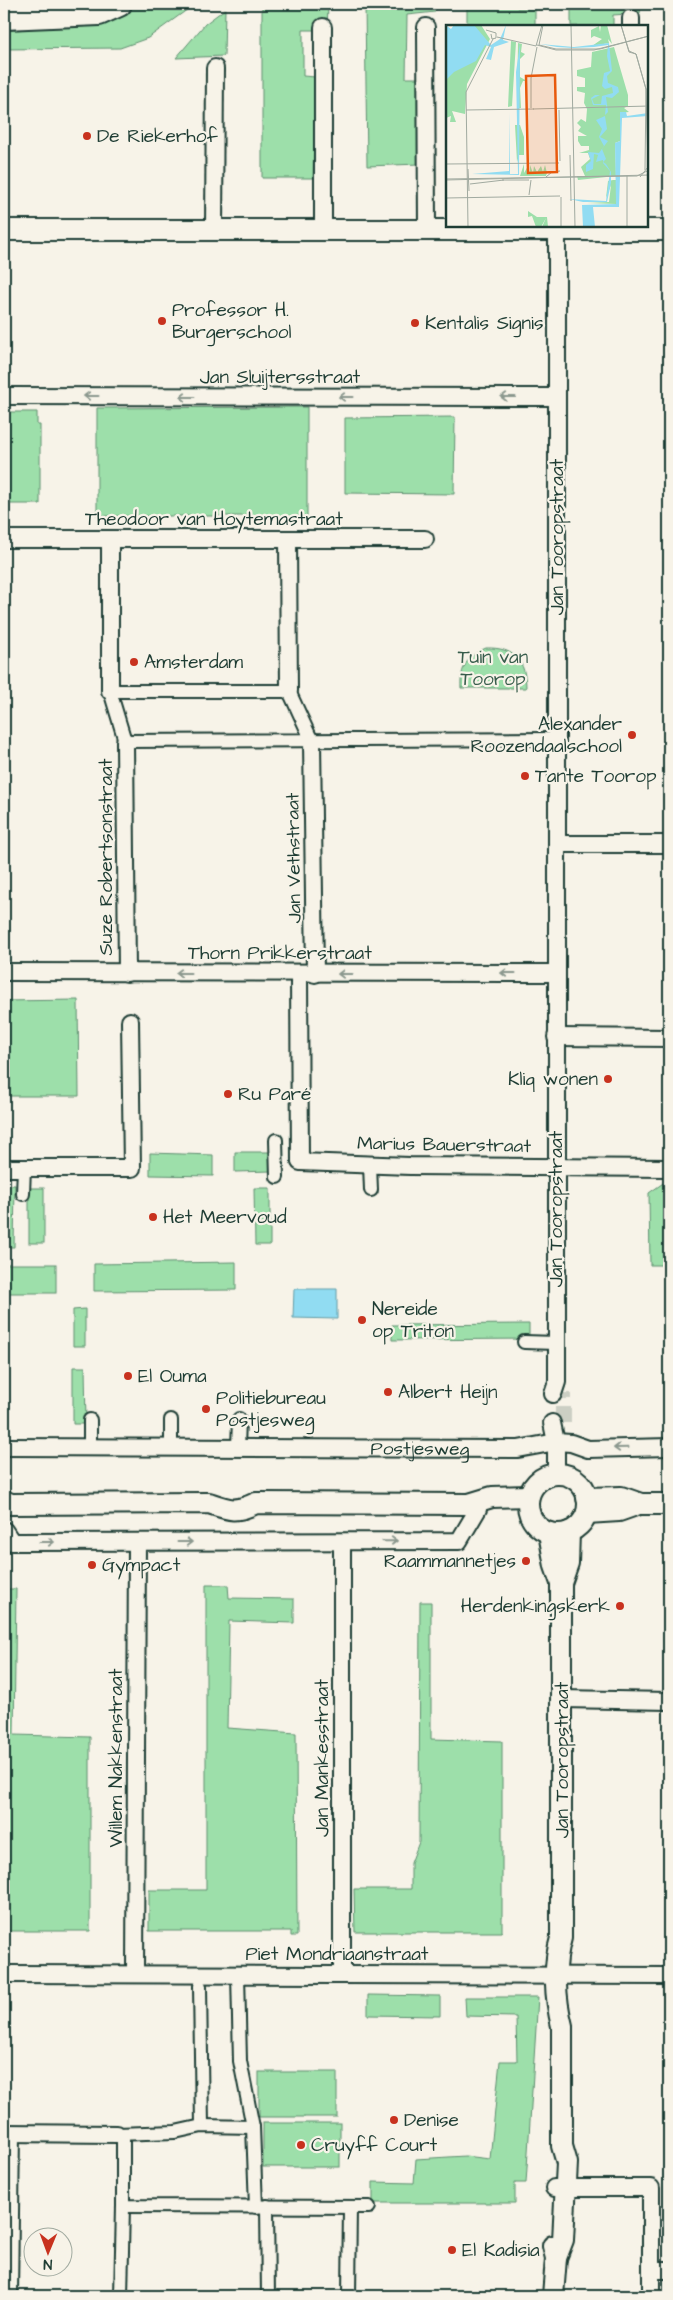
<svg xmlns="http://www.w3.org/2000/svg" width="673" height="2300" viewBox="0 0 673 2300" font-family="'Architects Daughter',sans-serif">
<rect width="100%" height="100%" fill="#f7f3e8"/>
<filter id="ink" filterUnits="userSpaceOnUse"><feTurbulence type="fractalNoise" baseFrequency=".02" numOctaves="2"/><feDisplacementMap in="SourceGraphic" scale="10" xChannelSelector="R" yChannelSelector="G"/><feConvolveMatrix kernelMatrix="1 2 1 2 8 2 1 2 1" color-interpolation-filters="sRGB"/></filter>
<g filter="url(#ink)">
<g fill="#9ddfaa" stroke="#5e8e6f">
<polygon points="136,4 195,4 148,38 120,48 4,49 4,31 110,22 127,12"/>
<polygon points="262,4 310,4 310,6 328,6 327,30 303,30 303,76 315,77 313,178 262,178"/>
<polygon points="365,4 435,4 435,12 407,15 406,78 419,78 419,164 367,166"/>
<polygon points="467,4 517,4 517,8 535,8 535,26 467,26"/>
<polygon points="571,4 641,4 640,13 613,15 613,26 571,26"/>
<polygon points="225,9 224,56 176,58 205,24"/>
<polygon points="307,407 307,516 97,516 97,408"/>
<polygon points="4,412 37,412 37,425 40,425 40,504 4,504"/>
<polygon points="455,417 454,494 345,493 345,418"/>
<path d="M486,648C514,647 526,661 526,688H461C460,668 467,656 486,648Z"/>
<polygon points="78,1000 79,1096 4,1096 4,1055 8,1055 4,1028 4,1001"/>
<polygon points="235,1152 270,1152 271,1171 235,1172"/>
<polygon points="150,1153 213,1155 213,1176 150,1175"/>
<polygon points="669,1179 669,1265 650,1265 649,1193"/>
<polygon points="4,1185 15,1185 14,1247 4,1247"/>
<rect x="29" y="1188" width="15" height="55"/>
<polygon points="254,1188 270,1188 270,1245 255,1245"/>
<polygon points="236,1262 236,1290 94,1291 94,1264"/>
<rect x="4" y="1264" width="52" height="29"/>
<polygon points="85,1309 85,1346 73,1346 73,1310"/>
<polygon points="529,1324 529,1339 392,1340 392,1325"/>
<polygon points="73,1367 85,1367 86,1424 73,1424"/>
<polygon points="206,1585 228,1585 229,1598 294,1599 294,1623 229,1621 227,1728 296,1733 297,1936 291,1936 291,1931 149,1931 149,1890 206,1890"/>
<polygon points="6,1589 16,1589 14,1735 90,1737 90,1931 4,1931 4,1613 6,1613"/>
<polygon points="420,1602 431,1602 431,1739 502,1741 502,1932 355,1932 354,1889 411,1889 411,1863 419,1842"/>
<polygon points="368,1995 440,1996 440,2016 368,2015"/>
<polygon points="465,1997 538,1997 526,2183 515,2183 515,2203 373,2203 373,2182 414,2183 416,2159 465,2156 490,2159 500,2061 517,2061 516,2017 466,2016"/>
<rect x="259" y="2072" width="78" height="45"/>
<rect x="263" y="2123" width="77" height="44"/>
</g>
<polygon fill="#91dcf2" stroke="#639ca6" points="294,1289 337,1289 337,1319 293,1318"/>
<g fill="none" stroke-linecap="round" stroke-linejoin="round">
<polyline stroke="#cccfc4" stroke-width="16" stroke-dasharray="16 8" stroke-linecap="butt" points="563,1423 563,1393"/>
<g stroke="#1f3d34" stroke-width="16">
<g id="pedestrian">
<polyline points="312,741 289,691 110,691 125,741 557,739"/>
<polyline points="276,1140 277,1177"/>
<polyline points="370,1165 371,1190"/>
<polyline points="23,1194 24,1167"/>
<polyline points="524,1342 557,1343"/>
<polyline points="90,1420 90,1447"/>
<polyline points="171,1420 171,1447"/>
<polyline points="238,1448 239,1419"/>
<polyline points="238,1974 240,2061 253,2127 256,2207"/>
<polyline points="200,1986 202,2126"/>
<polyline points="117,2134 175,2132 202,2126 253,2127"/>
<polyline points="123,2134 123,2206 369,2207"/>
<polyline points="267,2206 268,2296"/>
<polyline points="11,2296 13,2133"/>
<polyline points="121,2296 123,2206"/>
<polyline points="349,2296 350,2207"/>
</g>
</g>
<g stroke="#1f3d34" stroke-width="20">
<g id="minor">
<polyline points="631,18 631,26"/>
<polyline points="426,27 427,230"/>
<polyline points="214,230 215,68"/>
<polyline points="323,230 323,27"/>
<polyline points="4,396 557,397"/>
<polyline points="4,539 425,539"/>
<polyline points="288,539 289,691"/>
<polyline points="110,691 110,539"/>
<polyline points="125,741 127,973"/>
<polyline points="312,741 315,974"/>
<polyline points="557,844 669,844"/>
<polyline points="4,972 556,973"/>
<polyline points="299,973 300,1162 410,1166 669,1168"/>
<polyline points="556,1037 669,1038"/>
<polyline points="4,1168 132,1168 130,1021"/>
<polyline points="553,1394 557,1382 557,230"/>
<polyline points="552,1423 556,1442 556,1474"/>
<path id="s1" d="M4,1447L518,1449L556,1442L571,1443L588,1449L669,1447"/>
<polyline points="4,1530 12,1542 459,1541 478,1509"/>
<polyline points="562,1699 669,1701"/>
<polyline points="4,1974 669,1976"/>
<polyline points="135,1974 137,1542"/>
<polyline points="342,1974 342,1542"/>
<polyline points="4,2133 117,2134"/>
<polyline points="554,2188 651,2188 651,2296"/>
<polyline points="651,2270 669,2270"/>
</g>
</g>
<g stroke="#1f3d34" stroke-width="24">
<g id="tertiary">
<polyline points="4,230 669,230"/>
<circle cx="558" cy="1504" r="30"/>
<polyline points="587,1498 621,1497 641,1504 669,1504"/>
<path d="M4,1501L11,1504L209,1503C229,1510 236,1513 256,1503L469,1504L492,1497L528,1496"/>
<polyline points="587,1513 619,1511 636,1505"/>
<path d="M549,1533L555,1566L561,1583V1938C553,1965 555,1998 562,2026V2146L567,2163L563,2240L556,2258"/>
<polyline points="561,1583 568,1563 569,1532"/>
<polyline points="553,2296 556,2258 553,2246"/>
</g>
</g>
<g stroke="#1f3d34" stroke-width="28">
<polyline id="secondary" points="4,17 99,13 119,4"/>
</g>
<use href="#pedestrian" stroke="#f7f3e8" stroke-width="12"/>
<use href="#minor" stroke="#f7f3e8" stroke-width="16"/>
<use href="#tertiary" stroke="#f7f3e8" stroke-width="20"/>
<use href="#secondary" stroke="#f7f3e8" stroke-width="24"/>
</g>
<defs><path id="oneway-shaft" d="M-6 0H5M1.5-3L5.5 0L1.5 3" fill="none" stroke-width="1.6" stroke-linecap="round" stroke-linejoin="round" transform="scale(1.25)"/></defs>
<g stroke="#8b988e">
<use href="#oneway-shaft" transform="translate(91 396) rotate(-180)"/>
<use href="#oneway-shaft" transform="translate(187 397) rotate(-180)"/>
<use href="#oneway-shaft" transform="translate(346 397) rotate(-180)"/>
<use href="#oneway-shaft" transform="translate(508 397) rotate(-180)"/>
<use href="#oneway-shaft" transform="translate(183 973) rotate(-180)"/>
<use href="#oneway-shaft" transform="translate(508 973) rotate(180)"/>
<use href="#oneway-shaft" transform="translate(345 974) rotate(180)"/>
<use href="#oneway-shaft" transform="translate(621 1448) rotate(179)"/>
<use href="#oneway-shaft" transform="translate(390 1541) rotate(-1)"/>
<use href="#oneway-shaft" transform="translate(47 1542)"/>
<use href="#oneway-shaft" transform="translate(185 1542)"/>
</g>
</g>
<g fill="#c8321e" stroke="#f7f3e8" stroke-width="2">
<circle cx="87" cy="136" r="5"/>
<circle cx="162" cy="321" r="5"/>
<circle cx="415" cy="323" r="5"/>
<circle cx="134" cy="662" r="5"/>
<circle cx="632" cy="735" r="5"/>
<circle cx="525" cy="776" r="5"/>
<circle cx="608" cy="1079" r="5"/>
<circle cx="228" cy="1094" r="5"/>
<circle cx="153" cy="1217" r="5"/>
<circle cx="362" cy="1320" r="5"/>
<circle cx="128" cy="1376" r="5"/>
<circle cx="388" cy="1392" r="5"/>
<circle cx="206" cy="1409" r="5"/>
<circle cx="526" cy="1561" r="5"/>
<circle cx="92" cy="1565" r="5"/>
<circle cx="620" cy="1606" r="5"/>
<circle cx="394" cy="2120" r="5"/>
<circle cx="301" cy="2145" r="5"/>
<circle cx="452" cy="2250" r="5"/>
</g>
<g text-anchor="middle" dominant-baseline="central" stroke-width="4.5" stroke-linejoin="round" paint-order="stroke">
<g font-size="19" fill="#1f3d34" stroke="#f7f3e8" text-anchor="start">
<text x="97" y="136">De Riekerhof</text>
<text x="172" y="310">Professor H.<tspan x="172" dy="22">Burgerschool</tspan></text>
<text x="425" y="323">Kentalis Signis</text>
<text x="144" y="662">Amsterdam</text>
<text x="622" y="724" text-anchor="end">Alexander<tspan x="622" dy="22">Roozendaalschool</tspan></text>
<text x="535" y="776">Tante Toorop</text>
<text x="598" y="1079" text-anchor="end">Kliq wonen</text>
<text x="238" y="1094">Ru Paré</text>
<text x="163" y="1217">Het Meervoud</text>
<text x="372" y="1309">Nereide<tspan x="372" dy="22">op Triton</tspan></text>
<text x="138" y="1376">El Ouma</text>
<text x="398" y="1392">Albert Heijn</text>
<text x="216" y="1398">Politiebureau<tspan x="216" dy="22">Postjesweg</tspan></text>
<text x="516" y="1561" text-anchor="end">Raammannetjes</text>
<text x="102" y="1565">Gympact</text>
<text x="610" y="1606" text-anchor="end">Herdenkingskerk</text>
<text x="404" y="2120">Denise</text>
<text x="311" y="2145">Cruyff Court</text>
<text x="462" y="2250">El Kadisia</text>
</g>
<g font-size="19" fill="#1f3d34" stroke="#f7f3e8">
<text x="280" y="377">Jan Sluijtersstraat</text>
<text x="214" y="519">Theodoor van Hoytemastraat</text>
<text transform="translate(557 537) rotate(-90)">Jan Tooropstraat</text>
<text transform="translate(106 857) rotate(-90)">Suze Robertsonstraat</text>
<text transform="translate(294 858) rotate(-91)">Jan Vethstraat</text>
<text x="280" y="953">Thorn Prikkerstraat</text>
<text transform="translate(444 1145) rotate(1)">Marius Bauerstraat</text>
<text transform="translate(556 1209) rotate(-90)">Jan Tooropstraat</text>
<text stroke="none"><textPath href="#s1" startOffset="416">Postjesweg</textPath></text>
<text transform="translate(116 1758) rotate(-90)">Willem Nakkenstraat</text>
<text transform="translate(322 1758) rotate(-90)">Jan Mankesstraat</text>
<text transform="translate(562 1760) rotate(-90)">Jan Tooropstraat</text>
<text x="337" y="1954">Piet Mondriaanstraat</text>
</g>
<g font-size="19" fill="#385d4c" stroke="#f7f3e8">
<text x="493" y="657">Tuin van<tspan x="493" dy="22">Toorop</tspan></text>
</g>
</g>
<g transform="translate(446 25)">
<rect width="202" height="202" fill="#f7f3e8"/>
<path d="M25,0H35L44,14L21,59L19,89L6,86L10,97H4L5,91L0,93V86H3H0V53ZM155,0H161L166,19L162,14L163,18L146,21L156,14L148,11L145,13V5L153,1L154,7ZM65,16L70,17L66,81L62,82ZM72,18L76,19L75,27L79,29L74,34V52L81,56H77L74,63L75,83H71ZM168,22L182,70V81L178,83L183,87L174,88V116L169,118L170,151L132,155L131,151H139L135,142L144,134L142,128H133L143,125V121H135L132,116V111H141L132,106L135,102L131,98L135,94L140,97L141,84L138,78L139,68L131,66V62H139V53L131,51V45L145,42L146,27ZM69,100H74L78,112V130H73L71,137ZM78,139V148L82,141L84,149V140L87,148L88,141L91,147L95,141L97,147L99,140L101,148L100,151H74ZM167,155H170V179L141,178L163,177L165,160L160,173L162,156ZM82,186L91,192H101L102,202H96L100,193L95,202H90L86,191L82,192Z" fill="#9ddfaa"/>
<path d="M0,0L5,4L8,0H28L45,20L54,14L60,0L57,15L63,17L48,22L45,35L40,34L45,22L39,20L30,36L8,47L0,55ZM163,18L166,46L161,51L162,58L172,62L173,67L166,73L160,72L162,87L159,90L160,80H147L145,73L149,70H154L146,74L148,79H155L156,71L167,68L166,62L159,64L156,61L158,48L164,46L161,31L162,20L148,22L127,23L111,22L94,19L128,22ZM74,19L73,150L26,149L63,146V87L64,149H72L70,47ZM174,87H180L181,91L202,88V91L176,93L173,182H147L149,202H137L136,180L170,179L169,118L174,116ZM159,91L161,104L154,112L162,116L156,124L160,134L157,137L160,139L165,147V158L161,177H137L123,174L160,176L164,146L157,138V135L150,137L152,130L148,129L147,144L140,147V140L145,136L142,127L153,128L158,121L153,112L156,104L150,95Z" fill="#91dcf2"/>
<path fill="none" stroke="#a1aaa0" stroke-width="1" d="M97,0L93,20L110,24H154L203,11M125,0L129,202M175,0L183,27L190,29L200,64L199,145M175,0L183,26L190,29L200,64L202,142L194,152M40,5L50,8V13L46,14L45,9M51,12L90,21M91,20L110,25H148L203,11M90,21L96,0M85,83V53L91,22M87,84L203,81M20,85L88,84M113,85L114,136M124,130L125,176M0,139L113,138M22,144L23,166M181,151V202M100,152L106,147L114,146M0,154L191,151L203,145M0,155L203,150M56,155H83M24,159L58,155M83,170L85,155M0,173L114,171M22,202L20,67L47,14M115,202V172"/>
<path fill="#e8590c" fill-opacity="0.15" stroke="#e8590c" stroke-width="2.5" d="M109,50L111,147L82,148L80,51Z"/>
<rect width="202" height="202" fill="none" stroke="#1f3d34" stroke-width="2.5"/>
</g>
<rect width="673" height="2300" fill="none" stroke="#f7f3e8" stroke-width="20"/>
<rect x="10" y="10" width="653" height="2280" fill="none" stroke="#1f3d34" stroke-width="2" filter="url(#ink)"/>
<g transform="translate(48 2252) rotate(181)"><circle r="24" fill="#f7f3e8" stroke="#a1aaa0"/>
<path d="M0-4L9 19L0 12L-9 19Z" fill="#c8321e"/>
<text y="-8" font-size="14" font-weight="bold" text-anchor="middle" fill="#1f3d34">N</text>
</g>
</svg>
